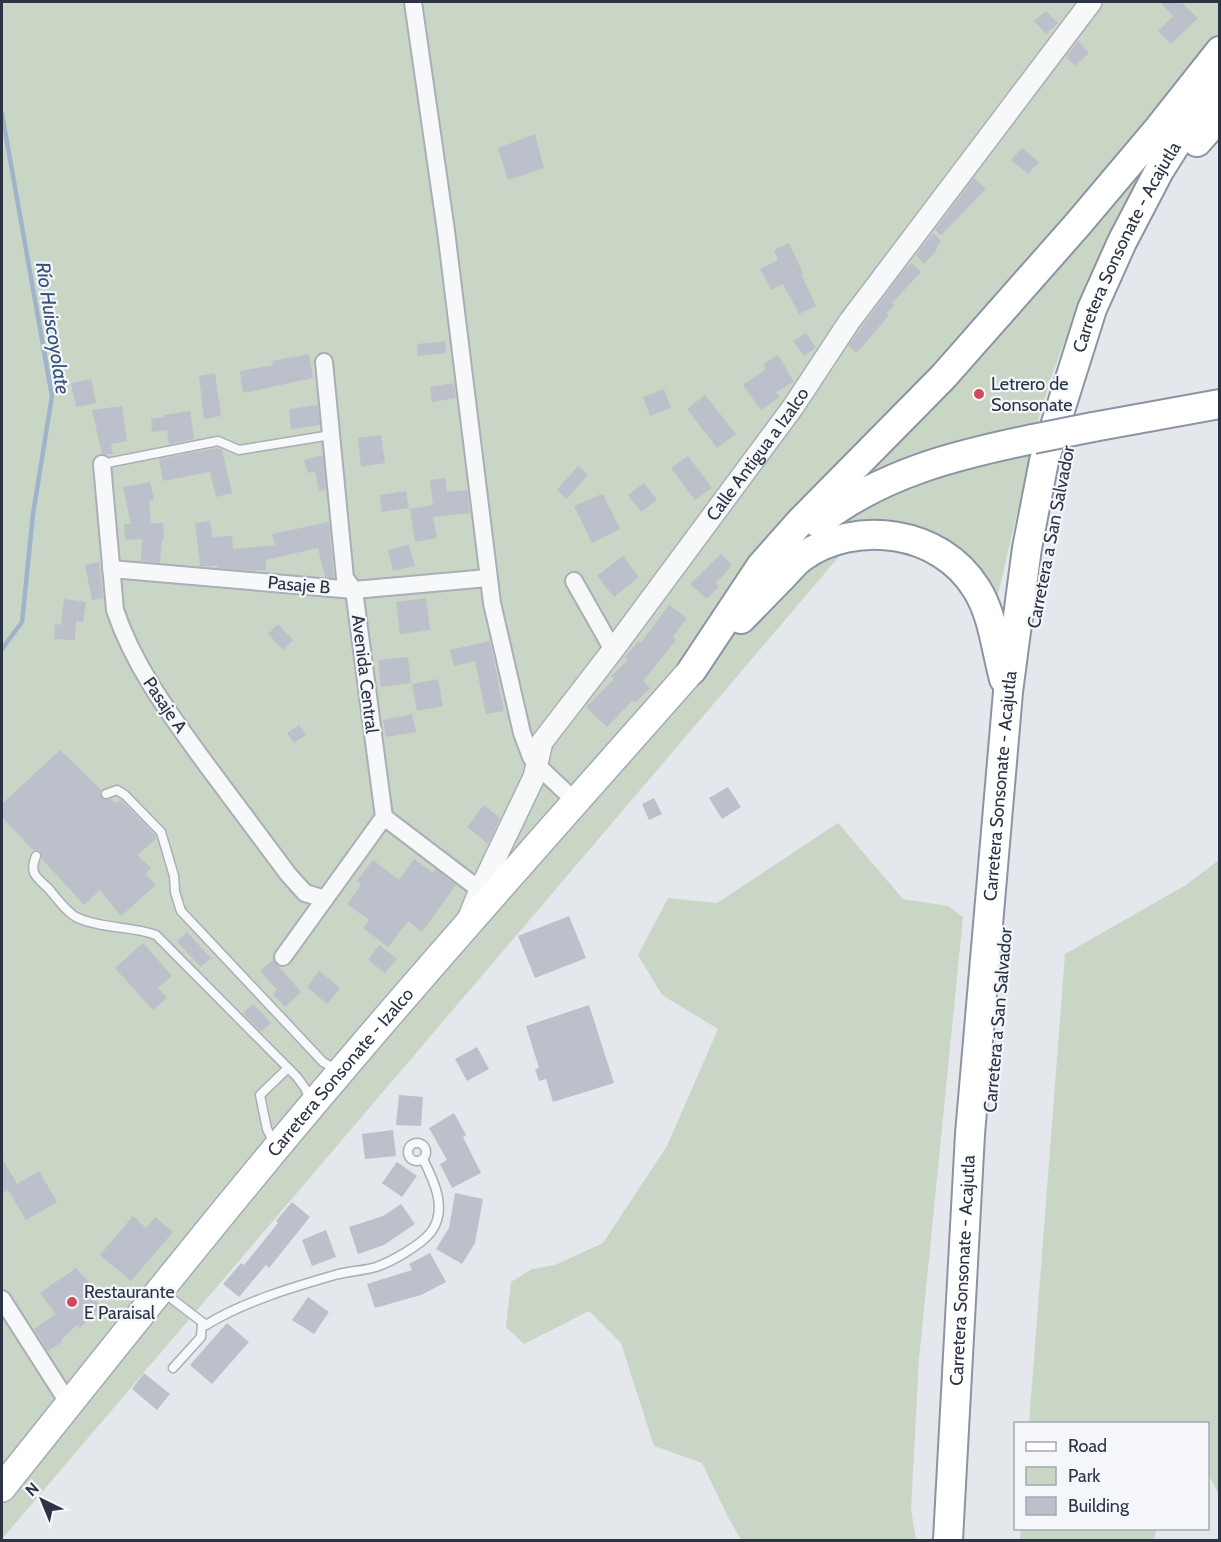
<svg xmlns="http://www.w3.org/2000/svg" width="1221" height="1542" viewBox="0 0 1221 1542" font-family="Cabin,sans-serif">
<rect width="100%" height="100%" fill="#e4e7ec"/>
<g fill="#c9d6c5">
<polygon points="2,2 1219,2 1219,110 1108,241 1078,306 1051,378 1036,427 914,484 1032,449 997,599 866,525 2,1539"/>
<polygon points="838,823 903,899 948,906 963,917 919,1359 911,1509 916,1540 741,1540 729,1519 702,1463 654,1446 621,1343 589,1311 524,1344 506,1327 511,1282 532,1269 555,1265 603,1243 667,1146 718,1029 662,995 638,955 668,898 717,903"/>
<polygon points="1219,860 1219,1494 1208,1474 1208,1424 1029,1423 1065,954 1186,885"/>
<polygon points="1021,1529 1021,1528 1156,1529 1154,1540 1020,1540"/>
</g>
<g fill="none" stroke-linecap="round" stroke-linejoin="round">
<polyline stroke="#9fb4cc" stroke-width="4.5" points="2,114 52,396 33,514 22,622 2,649"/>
</g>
<g fill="#bbc0ca">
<polygon points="1160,2 1181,2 1198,18 1171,44 1158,31 1173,16"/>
<polygon points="1046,11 1058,23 1046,34 1034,21"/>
<polygon points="1078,41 1089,53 1075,66 1066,57"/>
<polygon points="535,134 544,168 508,180 498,148"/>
<polygon points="1022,148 1039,162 1028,174 1011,160"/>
<polygon points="974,178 986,189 941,235 935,230"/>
<polygon points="933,233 941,241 936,249 937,250 924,264 916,255"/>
<polygon points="789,243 803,273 801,274 816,306 799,314 783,284 771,290 760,269 778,260 774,250"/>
<polygon points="912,263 921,272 892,303 894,306 886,313 889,315 857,353 848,346 903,271"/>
<polygon points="806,333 816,348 804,356 793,341"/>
<polygon points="445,341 446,353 418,356 417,344"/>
<polygon points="309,354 313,378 243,393 240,371 273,365 272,361"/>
<polygon points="778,355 794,382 776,392 780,397 761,410 743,385 766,369 763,364"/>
<polygon points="215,373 221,416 204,419 199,376"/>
<polygon points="91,379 96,403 76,407 71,383"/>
<polygon points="454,383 456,398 432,402 430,387"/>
<polygon points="664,389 671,408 650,416 643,397"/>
<polygon points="705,395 736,434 717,448 687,409"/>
<polygon points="318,405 320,425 291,429 289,409"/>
<polygon points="122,406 127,441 111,444 113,454 102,454 92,410"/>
<polygon points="190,411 194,439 169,444 167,430 152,432 151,419 165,417 164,415"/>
<polygon points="381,435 385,463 361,467 358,438"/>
<polygon points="217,448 222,450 232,493 216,497 210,472 163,481 159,459"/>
<polygon points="323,455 326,490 319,491 315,471 308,473 304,460"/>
<polygon points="688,456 712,488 695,500 671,468"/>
<polygon points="578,466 588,475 567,499 557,490"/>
<polygon points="445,478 447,492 467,490 470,513 433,517 437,538 415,542 410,509 433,505 430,480"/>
<polygon points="150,482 154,500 149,501 151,523 163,523 164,539 162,539 160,563 141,561 142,539 125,540 124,524 131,524 123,487"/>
<polygon points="644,483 657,500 641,512 628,495"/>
<polygon points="406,491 409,508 382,512 380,495"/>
<polygon points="599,495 603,495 620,529 592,543 574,506"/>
<polygon points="210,521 212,537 232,536 233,549 275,545 272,534 329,522 334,578 325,577 318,548 266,560 266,570 252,571 217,568 217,566 200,566 195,523"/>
<polygon points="409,545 415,566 393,571 388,550"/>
<polygon points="721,554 732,565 716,583 719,586 707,599 690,584"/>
<polygon points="623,556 639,577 614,597 597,576"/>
<polygon points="99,562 103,598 92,600 85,565"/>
<polygon points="426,598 430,630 400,634 396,602"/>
<polygon points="64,599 86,602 83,622 76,621 75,640 54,639 55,624 61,625"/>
<polygon points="669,605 687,618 673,637 676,640 643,681 650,688 636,702 633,700 607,727 586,707 614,679 611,676 628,660 625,657 639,641 641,643"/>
<polygon points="278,624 293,640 283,650 268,634"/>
<polygon points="490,641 504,711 486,714 475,661 454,666 450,650"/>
<polygon points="408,657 411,683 381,687 378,660"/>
<polygon points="438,679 443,706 417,711 412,684"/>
<polygon points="412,714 416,732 386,737 383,720"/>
<polygon points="299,725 306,735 294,743 287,733"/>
<polygon points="60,750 101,790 100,793 102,798 105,800 111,799 115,803 121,800 155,835 156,839 137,855 151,868 146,874 156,885 121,916 100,890 84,905 42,859 40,851 33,850 2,817 2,804"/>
<polygon points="728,787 741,807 722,819 709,798"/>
<polygon points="654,798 662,814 649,820 642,804"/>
<polygon points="484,805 500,818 488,844 467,827"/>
<polygon points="414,859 433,873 436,869 456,885 422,932 408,921 388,947 363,928 369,920 347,904 361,885 357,881 373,860 399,880"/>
<polygon points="569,916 586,958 535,978 518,936"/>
<polygon points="187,932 211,958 201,967 177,942"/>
<polygon points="143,943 172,976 158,988 167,998 153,1010 115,968"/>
<polygon points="379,945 397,959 385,973 368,960"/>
<polygon points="273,960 301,992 285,1007 273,994 277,990 260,971"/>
<polygon points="319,971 340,988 327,1004 307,987"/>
<polygon points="253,1004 271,1023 261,1032 243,1013"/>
<polygon points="589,1005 614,1083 553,1102 546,1079 539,1081 535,1069 539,1068 526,1026"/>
<polygon points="477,1047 489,1069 467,1081 455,1059"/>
<polygon points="399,1095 423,1097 421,1126 396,1125"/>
<polygon points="454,1113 466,1135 463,1137 481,1173 452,1188 440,1164 447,1160 429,1128"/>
<polygon points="393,1130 396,1156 365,1159 362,1134"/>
<polygon points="2,1158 17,1184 39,1171 57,1202 26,1220 8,1190 2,1194"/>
<polygon points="397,1162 417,1176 402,1197 382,1183"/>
<polygon points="455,1193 483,1199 475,1243 462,1264 436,1249 449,1228"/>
<polygon points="292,1202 310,1217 269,1268 266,1265 239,1297 223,1284 241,1263 244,1265 278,1223 276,1221"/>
<polygon points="401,1204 415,1224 384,1245 358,1254 349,1227 383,1216"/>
<polygon points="133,1216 146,1228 155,1217 173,1232 131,1281 100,1255"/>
<polygon points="326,1230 336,1257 312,1266 302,1240"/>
<polygon points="430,1253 446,1282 421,1295 375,1308 367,1284 412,1270 409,1264"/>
<polygon points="76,1268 99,1293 93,1299 101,1306 80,1328 77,1325 61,1340 62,1342 48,1351 34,1329 56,1314 40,1293"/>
<polygon points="308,1297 329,1312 314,1334 292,1320"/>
<polygon points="227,1323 249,1342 212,1384 190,1365"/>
<polygon points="144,1373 170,1394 157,1410 132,1389"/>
</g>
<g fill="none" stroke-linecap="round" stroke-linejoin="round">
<g stroke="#a9aeb7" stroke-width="11">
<g id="service">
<polyline points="102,464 218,441 239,450 331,435"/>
<polyline points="106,794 117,790 125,795 161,832 174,876 175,892 181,911 323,1062 337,1070"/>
<path d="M36,856C29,873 36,877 48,888C56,897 67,913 78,918C103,929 132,926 156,935L297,1077L305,1088L311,1101"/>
<polyline points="274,1143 267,1129 260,1095 288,1068"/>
<circle cx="417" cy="1152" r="9"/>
<path d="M163,1292L206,1325C243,1302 293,1287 335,1275C348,1271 363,1271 376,1267C391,1262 421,1245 431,1232C448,1209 434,1181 423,1159"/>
<polyline points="173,1368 201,1337 202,1323"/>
</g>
</g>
<g stroke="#a9aeb7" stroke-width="20">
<g id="minor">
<polyline points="413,2 446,231 492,603 522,733 531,757 538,766 576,802"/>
<path d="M102,464L115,610C134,667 171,716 206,764C233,800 260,837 288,874L305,893L325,899"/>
<polyline points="111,569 354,590 488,578"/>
<polyline points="574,581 613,650"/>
<polyline points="384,817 480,890"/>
<polyline points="283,957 384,817 354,590 345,578 324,362"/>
<polyline points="2,1299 69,1404"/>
</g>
</g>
<g stroke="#a9aeb7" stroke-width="24">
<g id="tertiary">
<path id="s1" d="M469,917L480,890L534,777L542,742L613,650L793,407L849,322L1091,2"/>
</g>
</g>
<g stroke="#a3abb8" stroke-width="30">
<g id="primary">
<path id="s2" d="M2,1488C114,1348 225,1207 341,1071C456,935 575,803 692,670"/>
</g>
</g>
<g stroke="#8b94a3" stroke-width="32">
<g id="trunk">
<polyline points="1197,142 1220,116"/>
<polyline points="1093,427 1220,404"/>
<path d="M818,523C882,473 956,455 1033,439"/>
<path d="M741,619C755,605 769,590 783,576C789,570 795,562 802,557C856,519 940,530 976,588C993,614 996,650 1004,679"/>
<polyline points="692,670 761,566 800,522 943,377 1078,224 1159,128 1220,51"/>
<path id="s3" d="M948,1540L970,1134L1008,692L1027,548L1044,461L1092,309L1122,242L1159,171L1220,74"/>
</g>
</g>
<use href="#service" stroke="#f7f8fa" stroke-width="8"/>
<use href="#minor" stroke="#f7f8fa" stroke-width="16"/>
<use href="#tertiary" stroke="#f7f8fa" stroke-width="21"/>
<use href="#primary" stroke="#fff" stroke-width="27"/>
<use href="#trunk" stroke="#fff" stroke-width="28"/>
<g stroke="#8b94a3" stroke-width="32" stroke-linecap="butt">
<polyline id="trunk-bridge" points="1033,439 1093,427"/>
</g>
<use href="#trunk-bridge" stroke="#fff" stroke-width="28"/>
</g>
<g fill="#d1495b" stroke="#f4f6f9" stroke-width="2">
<circle cx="979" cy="394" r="6"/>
<circle cx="72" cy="1302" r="6"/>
</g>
<g text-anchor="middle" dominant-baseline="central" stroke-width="4.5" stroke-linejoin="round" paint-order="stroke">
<g font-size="18" fill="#2b3445" stroke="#f4f6f9">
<text stroke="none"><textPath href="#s3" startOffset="1314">Carretera Sonsonate - Acajutla</textPath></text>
<text stroke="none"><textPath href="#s1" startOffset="550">Calle Antigua a Izalco</textPath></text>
<text transform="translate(1051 537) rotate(-79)">Carretera a San Salvador</text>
<text transform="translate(299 585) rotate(5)">Pasaje B</text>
<text transform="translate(365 674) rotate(83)">Avenida Central</text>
<text transform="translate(165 705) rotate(56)">Pasaje A</text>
<text stroke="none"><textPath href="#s3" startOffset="756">Carretera Sonsonate - Acajutla</textPath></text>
<text transform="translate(998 1020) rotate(-85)">Carretera a San Salvador</text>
<text stroke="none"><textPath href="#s2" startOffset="536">Carretera Sonsonate - Izalco</textPath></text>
<text stroke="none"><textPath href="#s3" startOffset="270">Carretera Sonsonate - Acajutla</textPath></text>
</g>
<g font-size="18" fill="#2b3445" stroke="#f4f6f9" text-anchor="start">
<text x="991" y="384">Letrero de<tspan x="991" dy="21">Sonsonate</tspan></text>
<text x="84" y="1292">Restaurante<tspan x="84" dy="21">E Paraisal</tspan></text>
</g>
<g font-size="20" font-style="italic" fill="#34527a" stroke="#f4f6f9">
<text transform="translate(53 328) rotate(81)">Río Huiscoyolate</text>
</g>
</g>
<rect width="1221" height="1542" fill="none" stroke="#2b3445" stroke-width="6"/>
<rect x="1014" y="1422" width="195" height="108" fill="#f4f6f9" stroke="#a4a8b1" stroke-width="1.5"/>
<rect x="1026" y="1442" width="30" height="9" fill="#ffffff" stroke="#a4a8b1" stroke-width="1.5"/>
<text x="1068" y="1452" font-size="18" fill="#2b3445">Road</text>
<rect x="1026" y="1467" width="30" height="18" fill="#c9d6c5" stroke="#a4a8b1" stroke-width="1.5"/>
<text x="1068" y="1482" font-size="18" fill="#2b3445">Park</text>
<rect x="1026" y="1497" width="30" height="18" fill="#bbc0ca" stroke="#a4a8b1" stroke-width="1.5"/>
<text x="1068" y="1512" font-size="18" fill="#2b3445">Building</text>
<g transform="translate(42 1500) rotate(317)" stroke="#f4f6f9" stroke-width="4.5" paint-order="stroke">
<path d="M0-4.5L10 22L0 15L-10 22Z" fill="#2b3445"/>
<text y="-9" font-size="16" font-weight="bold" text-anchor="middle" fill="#2b3445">N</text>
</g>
</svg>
